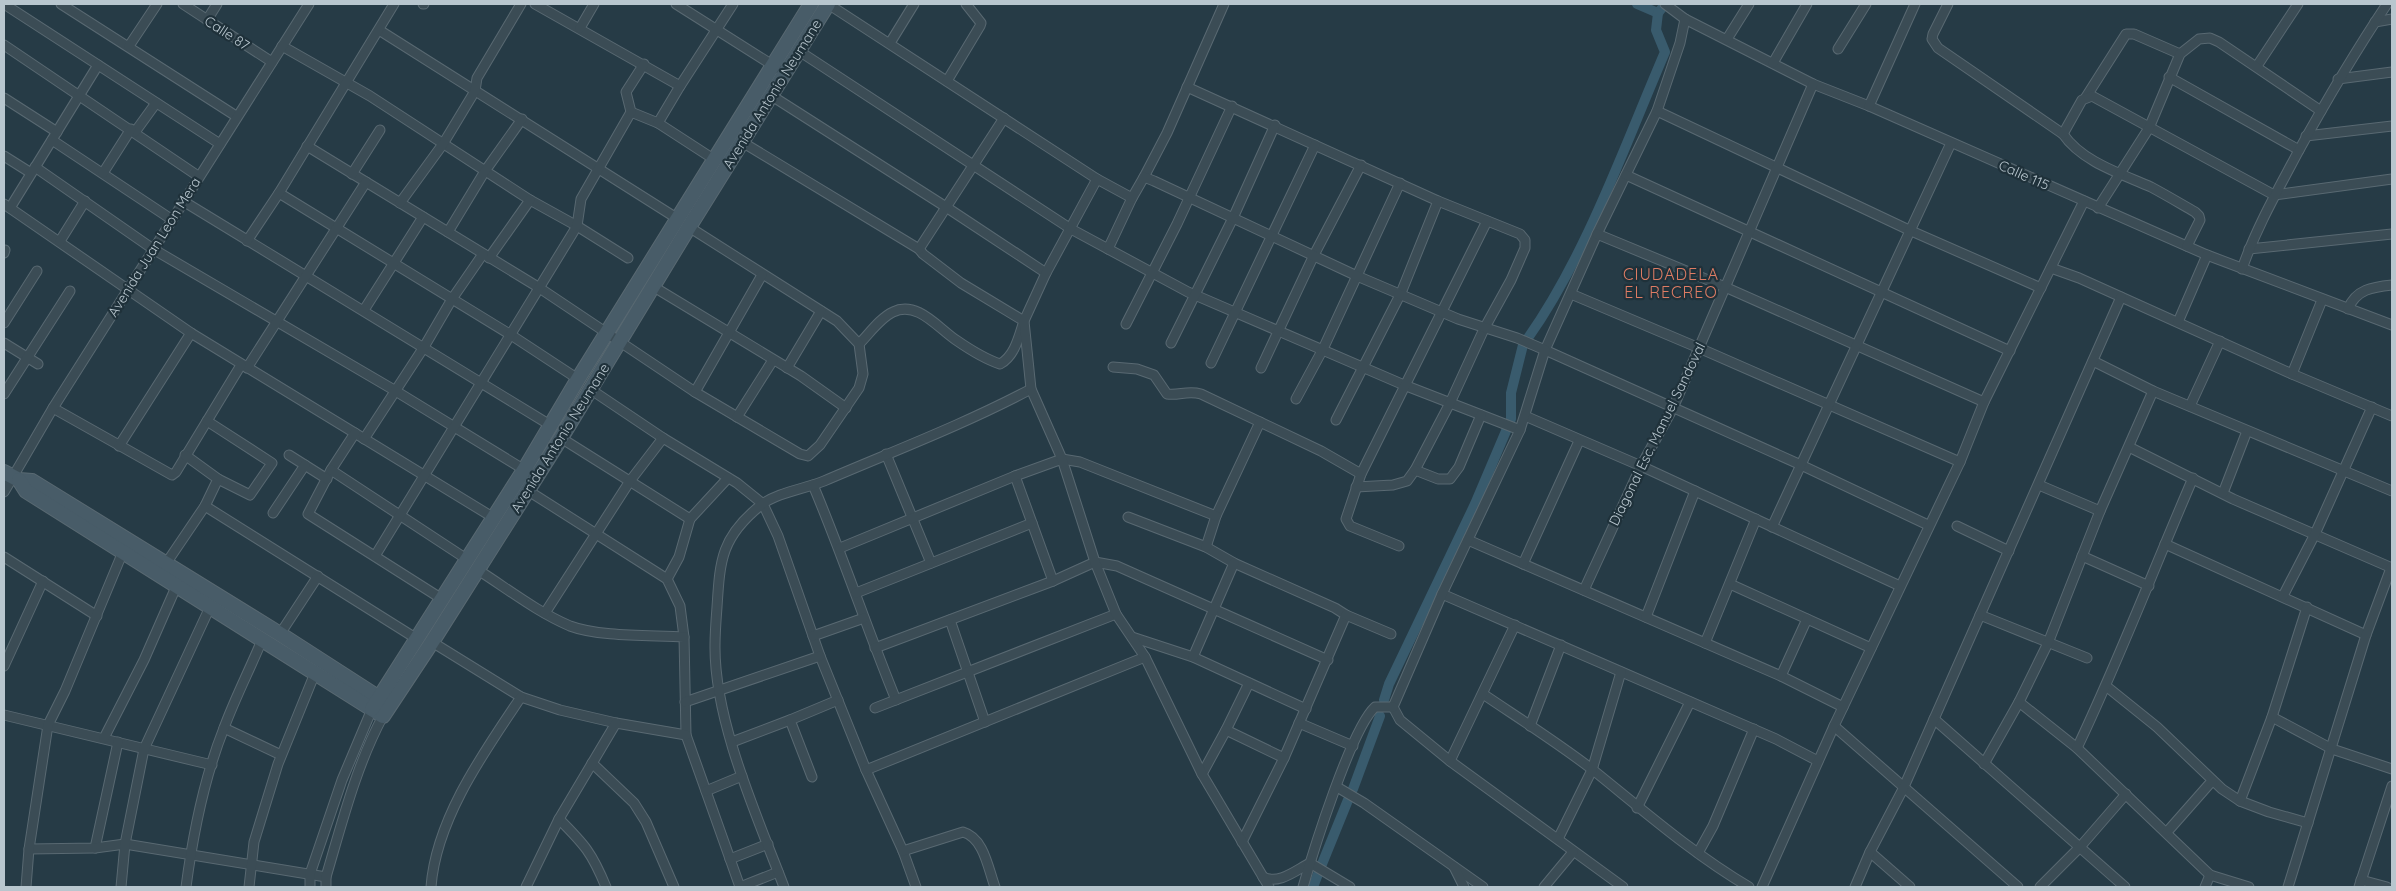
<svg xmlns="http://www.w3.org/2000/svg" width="2396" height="891" viewBox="0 0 2396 891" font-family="Quicksand,sans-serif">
<rect width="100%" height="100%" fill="#263b46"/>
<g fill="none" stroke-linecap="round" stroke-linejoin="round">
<g stroke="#395b6d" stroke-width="10">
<polyline points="1637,4 1658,13 1662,8"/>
<path d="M1528,338C1587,254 1624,147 1665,52L1656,30L1658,13"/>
<polyline points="1509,424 1511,419 1511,393 1523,345"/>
<polyline points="1384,700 1389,684 1475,504 1506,431"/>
<polyline points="1353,789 1380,716"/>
<polyline points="1322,864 1348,800"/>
<polyline points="1313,887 1318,874"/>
</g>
<g stroke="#596972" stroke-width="11">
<g id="street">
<polyline points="4,4 220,144"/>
<polyline points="61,4 236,116"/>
<polyline points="183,4 272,62"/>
<polyline points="423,4 424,4"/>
<polyline points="535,4 680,86"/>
<polyline points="676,4 785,73"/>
<polyline points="828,4 1097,179"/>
<polyline points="1665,4 1685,19 1813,84 1869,106 2207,255 2392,325"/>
<path d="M1948,4L1933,34L1932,39L1938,48L2063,134C2082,162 2122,174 2151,187C2166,195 2181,204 2195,212L2199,216L2200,220L2187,246"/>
<polyline points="1685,19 1680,43 1657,111 1597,234 1545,350 1801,465 1928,525"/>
<polyline points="207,20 217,4"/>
<polyline points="2375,22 2392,19"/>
<polyline points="580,28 594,4"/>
<polyline points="379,30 678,219"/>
<polyline points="1727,39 1749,4"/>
<polyline points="890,43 914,4"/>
<polyline points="4,45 198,176"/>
<polyline points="129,46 157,4"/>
<polyline points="282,46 370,96 530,200 577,226 628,258"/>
<polyline points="1838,49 1866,4"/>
<polyline points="799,51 1071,229 1188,292 1404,385 1520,430"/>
<polyline points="1773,63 1807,4"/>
<polyline points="2257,66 2298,4"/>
<polyline points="2169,77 2299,150"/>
<polyline points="2338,79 2392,72"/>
<polyline points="947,81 980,26 981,23 966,4"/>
<polyline points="1187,87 1438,201 1520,234 1525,240 1525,248 1511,280 1484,329 1450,403 1415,470 1407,481 1393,485 1356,487"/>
<polyline points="772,96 946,207 1046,273"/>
<polyline points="2086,97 2126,34 2134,34 2180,54"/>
<polyline points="4,98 57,132"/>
<polyline points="1869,106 1915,4"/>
<polyline points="1657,111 1909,230 2041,288"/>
<polyline points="631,112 658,123 715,160"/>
<polyline points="658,123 680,86 733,4"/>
<polyline points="135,132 156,103"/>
<polyline points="2063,134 2082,100 2092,96 2274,195 2392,179"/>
<polyline points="2306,136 2392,126"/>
<polyline points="52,140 171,219"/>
<path d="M742,142L919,249L923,254L961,283L1024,321C1019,336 1015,356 1000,364C985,359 969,349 956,340C938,328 917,300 893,312C880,318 869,334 859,344"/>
<polyline points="307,146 538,287 695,392 800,454 808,456 820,445 859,388 863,374 859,344 837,321 689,227"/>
<polyline points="4,156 31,173"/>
<polyline points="35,167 153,249 394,390 536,477"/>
<polyline points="103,173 131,129"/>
<polyline points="352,174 380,130"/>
<polyline points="1626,175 2010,351"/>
<polyline points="1144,177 1167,133 1224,4"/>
<polyline points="279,193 511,335 578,379"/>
<polyline points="183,201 550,425"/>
<polyline points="400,203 443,144 475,91 477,78 521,4"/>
<polyline points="4,204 191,333 494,518"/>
<polyline points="10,208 98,65"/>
<polyline points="2098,208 2149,128 2180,54 2199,39 2210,38 2219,42 2321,111"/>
<polyline points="448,232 485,171 522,119"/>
<polyline points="1597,234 1725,287 1984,402"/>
<polyline points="60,241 85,201"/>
<polyline points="247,241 279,193 394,4"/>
<polyline points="919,249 1004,118"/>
<polyline points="1108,249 1132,198"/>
<polyline points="2249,249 2392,234"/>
<polyline points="4,253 5,250"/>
<polyline points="489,258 530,200"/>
<polyline points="2051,268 2079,278 2292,374 2392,416"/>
<path d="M2242,269C2256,228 2278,190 2298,152C2326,101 2355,52 2387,4"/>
<polyline points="654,287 801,376 846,408"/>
<polyline points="1571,294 1699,348 1960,462"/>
<path d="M2348,309C2356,289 2373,287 2392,285"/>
<polyline points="364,310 423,217"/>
<polyline points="2178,322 2207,255"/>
<polyline points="4,323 37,271"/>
<polyline points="1126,324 1177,224 1232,106"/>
<polyline points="4,343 38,364"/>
<polyline points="1171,343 1233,218 1275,125"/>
<polyline points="2093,361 2153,391 2392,491"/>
<polyline points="1211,363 1315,145"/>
<path d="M1113,367L1137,369L1154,375L1167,394C1179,396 1187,390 1201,394L1321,451L1361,474"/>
<polyline points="247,368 366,182"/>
<polyline points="787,368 821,311"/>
<polyline points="1261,368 1314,255 1361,165"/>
<polyline points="2292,374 2322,300"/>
<polyline points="590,389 663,438 737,483 763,504 778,536 820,656 866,770 903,851 916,887"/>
<polyline points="695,392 762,275"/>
<polyline points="4,394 70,291"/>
<polyline points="1296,399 1323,349 1400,183"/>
<polyline points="2190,406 2220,341"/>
<polyline points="53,408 172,475 176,472 241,365"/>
<polyline points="1525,416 1641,466 1900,586"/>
<polyline points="737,417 773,360"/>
<polyline points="1336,420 1401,293 1438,201"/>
<polyline points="207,421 272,463 250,495 218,479"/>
<polyline points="355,433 331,470 308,514 442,599"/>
<polyline points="561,438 690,519"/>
<polyline points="364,439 424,347 452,299 483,254"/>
<polyline points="119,446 191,333"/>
<polyline points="2129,447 2233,499 2392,568"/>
<polyline points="886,454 931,563"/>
<polyline points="289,455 327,479"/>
<polyline points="331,470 468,560"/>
<polyline points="1415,470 1438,479 1450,479 1459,467 1481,415"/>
<polyline points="1015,476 1053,581"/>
<path d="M813,485C843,556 867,629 896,700"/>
<polyline points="2039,485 2100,511"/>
<polyline points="527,490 667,579 680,606 684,637"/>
<polyline points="4,492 53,408 309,4"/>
<polyline points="2223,493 2247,431"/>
<polyline points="205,506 417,639"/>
<polyline points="273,513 305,465"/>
<polyline points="1128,517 1206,547 1234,563 1335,608 1346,615 1284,758 1242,842"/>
<polyline points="1957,526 2009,551"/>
<polyline points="1772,527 1951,143"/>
<polyline points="1468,540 1781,676 1843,707"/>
<polyline points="2165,544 2366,635"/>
<polyline points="1399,546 1350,526 1346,519 1361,474 1487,221"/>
<polyline points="1206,547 1216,516 1260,422"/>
<polyline points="840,548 1015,476 1062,459 1080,462 1216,516"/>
<polyline points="375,556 577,226 581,199 631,112 626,92 644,64"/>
<polyline points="2082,556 2149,586"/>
<polyline points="4,557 97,616"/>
<polyline points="1523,564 1579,441"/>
<polyline points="163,568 205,506 218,479 185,455"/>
<path d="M478,570C508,589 537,612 570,626C599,637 652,635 684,637L686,735L740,887"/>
<polyline points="667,579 679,557 690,519 728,478"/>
<polyline points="1730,584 1871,648"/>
<polyline points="1584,590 1641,466 1673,408 1813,84"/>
<polyline points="856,593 1032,523"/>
<polyline points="1442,594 1776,739 1818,761"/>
<polyline points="2283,596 2315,534 2372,407"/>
<polyline points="545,613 630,481 663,438"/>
<polyline points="1346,615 1391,634"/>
<polyline points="1980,615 2087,658"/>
<polyline points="1646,617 1695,491"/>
<polyline points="950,620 985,722"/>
<polyline points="280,634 318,576"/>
<polyline points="813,636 864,618"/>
<polyline points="1132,637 1193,657 1306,709"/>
<polyline points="432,642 521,697 560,710 616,723 686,735"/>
<polyline points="1705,643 1756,519"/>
<polyline points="875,648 1053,581 1095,562 1117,566 1328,660"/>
<polyline points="1193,657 1234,563"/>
<polyline points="4,666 43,581"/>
<polyline points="1781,676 1807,619"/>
<polyline points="1249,683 1226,730 1284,758"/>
<polyline points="2106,686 2157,727 2222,789 2240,801 2269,812 2308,823"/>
<path d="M1483,694C1520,719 1558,743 1593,770C1644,811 1693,854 1749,887"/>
<polyline points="685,702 820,656"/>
<polyline points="2019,702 2077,748 2210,875 2249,887"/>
<polyline points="875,708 1116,614"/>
<polyline points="4,715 212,765"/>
<polyline points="2272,717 2332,749 2392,769"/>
<polyline points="1934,719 2125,887"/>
<polyline points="1299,723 1353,746"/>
<polyline points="1530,726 1561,645"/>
<polyline points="1834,726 2018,887"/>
<polyline points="224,728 281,755"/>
<polyline points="104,738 144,660 176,587"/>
<polyline points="732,742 790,720"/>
<path d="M2077,748C2119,660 2154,568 2193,478"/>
<polyline points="1450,761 1515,625"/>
<polyline points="592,763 634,803 646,822 674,887"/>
<polyline points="1984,764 2019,702 2048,643 2100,511 2153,391"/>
<polyline points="866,770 1145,657"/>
<polyline points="1202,774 1226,730"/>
<polyline points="812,777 790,720 838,700"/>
<polyline points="1337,787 1364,803 1483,887"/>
<polyline points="706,791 742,776"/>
<polyline points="2240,801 2272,717 2307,607"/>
<polyline points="1637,808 1690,702"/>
<path d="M559,819C585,845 592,853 606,887"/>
<polyline points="2167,832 2212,781"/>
<polyline points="1558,839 1592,770 1621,672"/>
<polyline points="95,848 118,742"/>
<polyline points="29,849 95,848 125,844 326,877"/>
<path d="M903,851L963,832C984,838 988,868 995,887"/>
<polyline points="1870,852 1910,887"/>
<polyline points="1698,853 1713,826 1754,729"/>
<polyline points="730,859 768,844"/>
<polyline points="1454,867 1464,887"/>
<path d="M1263,877C1279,885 1296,870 1310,863L1350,887"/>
<polyline points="2361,880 2387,887"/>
<polyline points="26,887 29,849 48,725 65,691 122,554"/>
<polyline points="121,887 125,844 144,749 210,607"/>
<path d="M186,887C193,834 204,778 224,728C235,698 250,669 262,640"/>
<polyline points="249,887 254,842 278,764 315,673"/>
<polyline points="310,887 310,874 342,780 372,709"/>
<path d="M326,887V877C342,823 356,766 383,716"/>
<path d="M431,887C436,819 484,752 521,697"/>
<polyline points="526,887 559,819 616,723"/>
<polyline points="740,887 778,872"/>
<path d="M784,887C757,816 714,721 715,645C715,633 716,620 717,607C720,560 721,537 761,505C778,492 805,489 824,481C894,451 965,424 1031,389"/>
<polyline points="1269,887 1202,774 1145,657 1116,614 1095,562 1062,459 1031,389 1024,321 1046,273 1097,179 1132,198 1144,177 1154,181 1357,276 1458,319 1517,338 1545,350 1520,430 1442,594 1393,707 1400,720 1450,761 1623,887"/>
<path d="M1303,887C1313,852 1351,729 1375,707H1393"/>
<polyline points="1544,887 1573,852"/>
<polyline points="1762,887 1834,726 1960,462 1984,402 2084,201"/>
<polyline points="1855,887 1870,852 1903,789 2121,297"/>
<polyline points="2040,887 2080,847 2126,794"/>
<polyline points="2205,887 2210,875"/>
<polyline points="2288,887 2366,635 2391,568"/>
<polyline points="2359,887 2392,786"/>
</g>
</g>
<g stroke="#596972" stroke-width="16">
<g id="secondary">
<polyline points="4,472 19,480 32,481 280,634 387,703"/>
<polyline points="19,480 26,491 383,716 432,642 561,438 689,227 828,4"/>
<polyline points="372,709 524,470 578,379 811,4"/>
</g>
</g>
<use href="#street" stroke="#3b4c55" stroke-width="9"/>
<use href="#secondary" stroke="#485c68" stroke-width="14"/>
</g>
<g text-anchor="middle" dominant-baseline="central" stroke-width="4.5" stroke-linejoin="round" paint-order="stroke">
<g font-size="14" fill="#b8c6ce" stroke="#1f313a">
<text transform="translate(227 33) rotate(33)">Calle 87</text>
<text transform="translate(772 94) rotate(-58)">Avenida Antonio Neumane</text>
<text transform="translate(2024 175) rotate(24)">Calle 115</text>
<text transform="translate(154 247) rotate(-58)">Avenida Juan Leon Mera</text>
<text transform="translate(1657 434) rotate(-64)">Diagonal Esc. Manuel Sandoval</text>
<text transform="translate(560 438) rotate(-58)">Avenida Antonio Neumane</text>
</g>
<g font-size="16" letter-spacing="1" fill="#dd7c64" stroke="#1f313a">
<text x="1671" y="274">CIUDADELA<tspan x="1671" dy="18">EL RECREO</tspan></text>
</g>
</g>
<rect width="2396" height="891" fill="none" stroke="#b8c6ce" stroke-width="10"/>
</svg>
